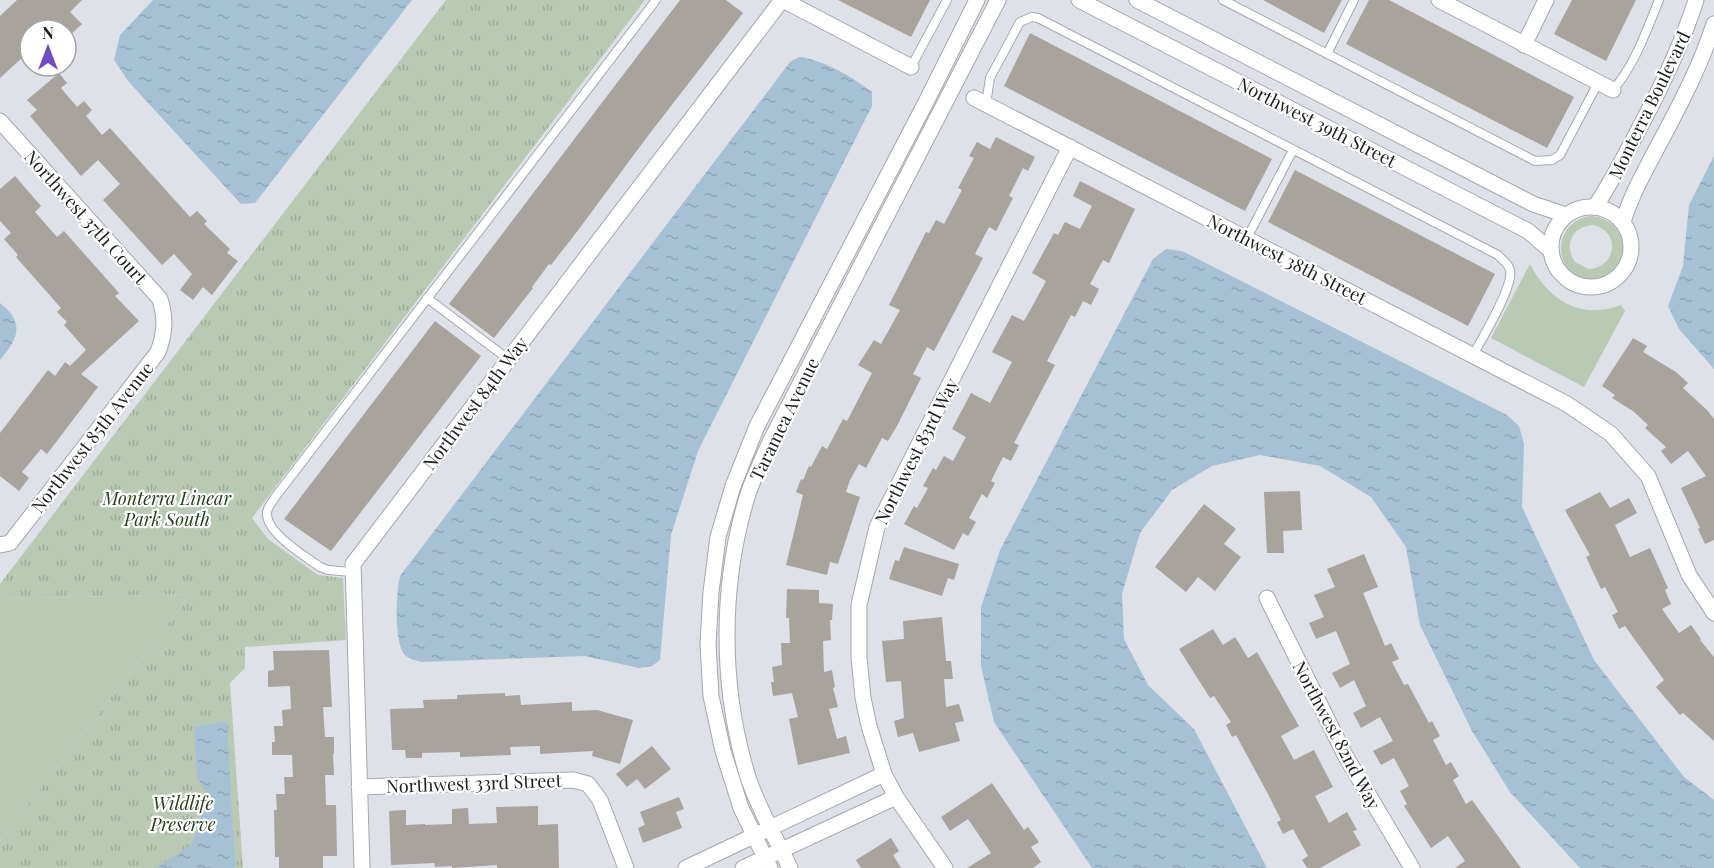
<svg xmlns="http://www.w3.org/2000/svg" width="1714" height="868" viewBox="0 0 1714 868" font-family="'Playfair Display',serif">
<defs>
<pattern id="park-tufts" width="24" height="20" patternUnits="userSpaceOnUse" patternTransform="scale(1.5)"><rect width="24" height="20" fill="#bac9b4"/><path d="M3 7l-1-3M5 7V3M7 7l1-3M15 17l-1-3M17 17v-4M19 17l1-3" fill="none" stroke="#9fac9a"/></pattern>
<pattern id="water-ripples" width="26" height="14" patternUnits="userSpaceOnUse" patternTransform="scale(1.5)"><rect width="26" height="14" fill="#a6c1d4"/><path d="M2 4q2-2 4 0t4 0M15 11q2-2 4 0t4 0" fill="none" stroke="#8ea5b6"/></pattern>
</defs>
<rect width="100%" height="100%" fill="#dee1e8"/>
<g fill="#bac9b4" fill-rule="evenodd">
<path d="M1590,216C1632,218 1635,276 1594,279C1554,282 1548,223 1590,216ZM1593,225C1621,231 1617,267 1589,269L1575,262C1563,245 1573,226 1593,225Z"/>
<path d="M1530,264C1549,301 1581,320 1621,305L1625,311L1584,387L1491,338Z"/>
<polygon points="191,594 0,841 0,599"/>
</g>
<polygon fill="url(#park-tufts)" points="446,0 645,0 252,518 268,539 318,575 343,578 346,640 245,647 245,668 230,683 243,868 0,868 0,841 191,594 0,599 0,584"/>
<g fill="url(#water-ripples)">
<polygon points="153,0 412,0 255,203 241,204 128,81 114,60 120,35"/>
<path d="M799,57C825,60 852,77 872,92V106L698,451L671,535L660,660L652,666L639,668L585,656L421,662C415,660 408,659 404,654C394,641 396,592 400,576L790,62Z"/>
<polygon points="1714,156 1714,369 1679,329 1668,306 1683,266 1689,205"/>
<polygon points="1166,249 1182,251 1507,415 1519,426 1524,444 1522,507 1594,660 1684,777 1714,800 1714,868 1580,868 1510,792 1472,731 1420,625 1406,547 1371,497 1320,466 1260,455 1212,466 1172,490 1140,533 1122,594 1124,639 1148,685 1194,729 1267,868 1092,868 994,722 981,666 981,607 1000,550 1153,259"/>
<path d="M0,303C4,307 11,312 13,317C23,333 9,349 0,360Z"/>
<polygon points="227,721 235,868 157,868 192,844 208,795 197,778 194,727"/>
</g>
<g fill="#a8a39d">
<polygon points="17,0 82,0 70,12 82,24 66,39 66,30 30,30 30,62 24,56 0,78 0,16"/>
<polygon points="680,0 726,0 743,13 647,137 579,229 551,265 549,264 532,287 533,288 494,338 449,304"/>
<polygon points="838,0 930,0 911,37"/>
<polygon points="1263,0 1342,0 1324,33"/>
<polygon points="1369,0 1389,0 1574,97 1547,148 1346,44"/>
<polygon points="1572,0 1636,0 1606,61 1554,34"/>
<polygon points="1030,33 1272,159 1245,211 1004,86"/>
<polygon points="59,73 67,83 61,88 77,107 84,101 92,110 86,116 102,135 110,128 190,217 197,211 207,221 204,224 230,249 227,253 238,261 212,295 203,287 193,300 180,290 192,274 174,254 162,265 103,200 120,184 98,160 81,176 30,116 37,110 27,100"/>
<polygon points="996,137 1035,157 1028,171 1023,168 1009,196 1013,198 996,231 989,227 975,254 983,258 934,351 927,347 913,374 921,378 898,424 888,441 882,438 866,468 859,464 850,480 846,492 860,497 838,564 830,562 827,575 786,565 803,495 796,492 801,479 803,480 809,466 811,467 822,446 827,449 843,419 847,421 872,373 858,365 874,340 881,344 900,310 889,305 926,232 929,233 936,220 944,224 962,190 958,188 974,158 969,156 977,142 990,149"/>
<polygon points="1295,170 1495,274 1468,326 1268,222"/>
<polygon points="15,176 41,206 35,212 57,237 64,231 119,293 115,296 139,321 81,374 98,387 47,454 41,449 22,472 29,478 19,491 0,476 0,433 48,370 55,376 65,362 70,366 86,350 64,325 67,322 57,312 61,308 16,257 18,255 4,239 11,233 0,221 0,189"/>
<polygon points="1080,181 1135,209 1109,263 1103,260 1090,284 1099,289 1091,305 1083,301 1075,317 1071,315 1047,361 1055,365 1014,443 1019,445 1011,461 1003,457 991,481 995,483 987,498 982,494 969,518 976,522 968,536 963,533 954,550 904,524 914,506 917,508 928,488 923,486 933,468 936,470 944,456 953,461 966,437 952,429 971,393 990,403 1012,362 992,352 1012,315 1024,321 1033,305 1046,281 1032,273 1054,233 1058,235 1065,222 1080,229 1092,206 1073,196"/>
<polygon points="435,321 481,356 331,551 284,519"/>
<polygon points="1633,338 1647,346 1643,352 1676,372 1688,383 1683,388 1707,410 1714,419 1714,540 1705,544 1698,529 1700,528 1681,488 1706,476 1688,451 1671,464 1661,451 1666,447 1645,428 1648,425 1633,411 1612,398 1615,395 1602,386"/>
<polygon points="1300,491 1302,530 1283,531 1284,553 1267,553 1264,492"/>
<polygon points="1600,492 1610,508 1629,498 1637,513 1615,525 1630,557 1650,548 1668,588 1665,590 1671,604 1662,609 1679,633 1691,625 1701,639 1700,640 1714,657 1714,741 1683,713 1680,715 1656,687 1664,680 1625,626 1619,629 1612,615 1618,612 1605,587 1601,589 1586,557 1590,555 1565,510"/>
<polygon points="1204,504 1236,529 1224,544 1241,557 1215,591 1198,577 1186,592 1155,567"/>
<polygon points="904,547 959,564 954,580 948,578 942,596 889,579 895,560 899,561"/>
<polygon points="1364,554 1378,587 1363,593 1385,646 1391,643 1399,659 1392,662 1404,685 1408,684 1429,723 1432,721 1440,736 1433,740 1446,765 1451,762 1459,776 1453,780 1466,804 1472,800 1521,868 1455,868 1465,861 1448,836 1431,848 1404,806 1407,804 1400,791 1409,786 1394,758 1381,765 1373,751 1393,741 1380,717 1361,728 1353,713 1366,706 1354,680 1340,688 1332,673 1350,664 1336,631 1316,639 1309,623 1324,617 1314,595 1335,587 1327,569"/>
<polygon points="787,589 819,590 819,603 833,604 832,620 830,620 831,640 823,641 824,672 832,670 835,687 833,688 838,707 829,709 837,739 846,736 850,753 798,765 789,719 798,717 792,693 773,696 771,682 774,682 772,667 782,665 781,643 790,643 789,618 786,618"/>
<polygon points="942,617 946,661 951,661 953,679 944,679 946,707 959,704 964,721 955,723 960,741 919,752 913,733 898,737 894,721 904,718 901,681 886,682 882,641 904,639 903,621"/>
<polygon points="1213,629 1223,645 1235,637 1248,658 1257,652 1299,726 1281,736 1294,760 1314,750 1333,787 1315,796 1329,823 1347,812 1357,830 1353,831 1361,845 1320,868 1307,868 1302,860 1308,856 1293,829 1283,834 1277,822 1281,820 1268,794 1236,735 1232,737 1226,725 1231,722 1214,696 1210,698 1179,649"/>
<polygon points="329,650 332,707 323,707 325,737 334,737 334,754 333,754 334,775 325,775 326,805 336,805 337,856 323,856 323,868 279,868 279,857 275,857 274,810 277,810 276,794 285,794 284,777 293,777 292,755 272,755 272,742 275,742 274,726 283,726 282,710 291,709 290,686 268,687 268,671 274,670 273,651"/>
<polygon points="505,693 505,696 520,695 521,705 572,702 572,711 597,710 633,720 620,764 592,756 593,751 540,754 540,746 510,747 511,755 460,757 460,752 422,753 422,758 406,758 405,750 392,750 390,709 424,708 423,700 457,699 457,695"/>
<polygon points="652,746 671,769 645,789 637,779 627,787 616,774"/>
<polygon points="992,783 1024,830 1028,827 1039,842 1031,847 1041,862 1033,868 967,868 991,853 968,819 950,831 941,817"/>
<polygon points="679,797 684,809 676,812 682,828 643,843 638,828 645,825 640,812"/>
<polygon points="538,806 538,825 558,824 559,868 497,868 497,865 452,868 452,866 435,867 434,863 391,865 389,811 406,810 406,825 425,824 425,825 452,824 452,809 468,808 469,824 497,823 496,807"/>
<polygon points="891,838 899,851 893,855 901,868 861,868 856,860"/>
</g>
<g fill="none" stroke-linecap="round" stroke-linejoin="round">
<g stroke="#a4a7ae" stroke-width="10">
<g id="lane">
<polyline points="1223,0 1535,161 1552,160 1560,155 1598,83"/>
<polyline points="1327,54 1354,0"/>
<polyline points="911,67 947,0"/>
<path d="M1613,90C1635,64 1646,32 1659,0"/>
<path d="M986,104L990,78L1020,22L1032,17L1038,18L1498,255C1502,260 1509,264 1510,270C1514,286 1482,339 1473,355"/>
<polyline points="1247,238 1293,150"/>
<polyline points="427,298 508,359"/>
<path d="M352,572L328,570L320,567C305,556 266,533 267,513C267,507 273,501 276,496L656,0"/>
</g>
</g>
<g stroke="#a4a7ae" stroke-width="17">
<g id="street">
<polyline points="783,0 911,67"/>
<polyline points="1079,0 1528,231 1551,251"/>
<polyline points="1137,0 1533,204 1566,215"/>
<polyline points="1439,0 1613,90"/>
<polyline points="1524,45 1546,0"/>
<polyline points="974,98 1567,404 1611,434 1648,476 1689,575 1714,613"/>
<path d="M0,121L160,299C166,319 165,333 158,352L10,543L0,545"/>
<circle cx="1591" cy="247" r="40"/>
<path d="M1595,207C1612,181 1626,154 1640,127C1662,86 1682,44 1696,0"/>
<path d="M1623,222C1631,195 1645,171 1658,146C1679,107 1700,67 1714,24"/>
<polyline points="1267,598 1345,755 1412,868"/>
<polyline points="359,787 573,780 588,784 600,800 626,868"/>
<polyline points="362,868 353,564 782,0"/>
<polyline points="686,868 884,774"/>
<polyline points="743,868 896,797"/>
<polyline points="770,868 741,808 723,751 711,696 708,644 711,592 718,537 733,486 757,426 926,102 977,0"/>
<path d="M790,868C776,838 758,808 748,777C720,687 720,584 748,494C754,476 763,458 771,440L998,0"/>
<polyline points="945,868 896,797 884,774 869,726 863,698 859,657 859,605 877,527 1070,147"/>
</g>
</g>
<use href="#lane" stroke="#fff" stroke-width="8"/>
<use href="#street" stroke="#fff" stroke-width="15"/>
</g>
<g text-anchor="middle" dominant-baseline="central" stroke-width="4.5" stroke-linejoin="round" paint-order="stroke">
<g font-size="18" fill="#1c1d20" stroke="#fff">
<text transform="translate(1649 105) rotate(-64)">Monterra Boulevard</text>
<text transform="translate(1317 122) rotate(27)">Northwest 39th Street</text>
<text transform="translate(86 217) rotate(48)">Northwest 37th Court</text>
<text transform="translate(1287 259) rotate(27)">Northwest 38th Street</text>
<text transform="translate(475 403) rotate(-53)">Northwest 84th Way</text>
<text transform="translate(784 419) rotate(-64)">Taramea Avenue</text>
<text transform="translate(92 437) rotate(-52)">Northwest 85th Avenue</text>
<text transform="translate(916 451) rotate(-63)">Northwest 83rd Way</text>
<text transform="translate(1337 735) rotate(62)">Northwest 82nd Way</text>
<text transform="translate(474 783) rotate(-2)">Northwest 33rd Street</text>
</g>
<g font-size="18" font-style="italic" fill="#25401a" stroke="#fff">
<text x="167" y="498">Monterra Linear<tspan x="167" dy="21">Park South</tspan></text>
<text x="183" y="803">Wildlife<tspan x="183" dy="21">Preserve</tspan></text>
</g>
</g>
<g transform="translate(48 48)"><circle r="28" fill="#ffffff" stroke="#a4a5a6" stroke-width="1.5"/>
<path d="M0-4.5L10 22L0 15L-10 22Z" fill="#734bc4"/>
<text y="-9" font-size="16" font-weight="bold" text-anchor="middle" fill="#1c1d20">N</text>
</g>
</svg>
